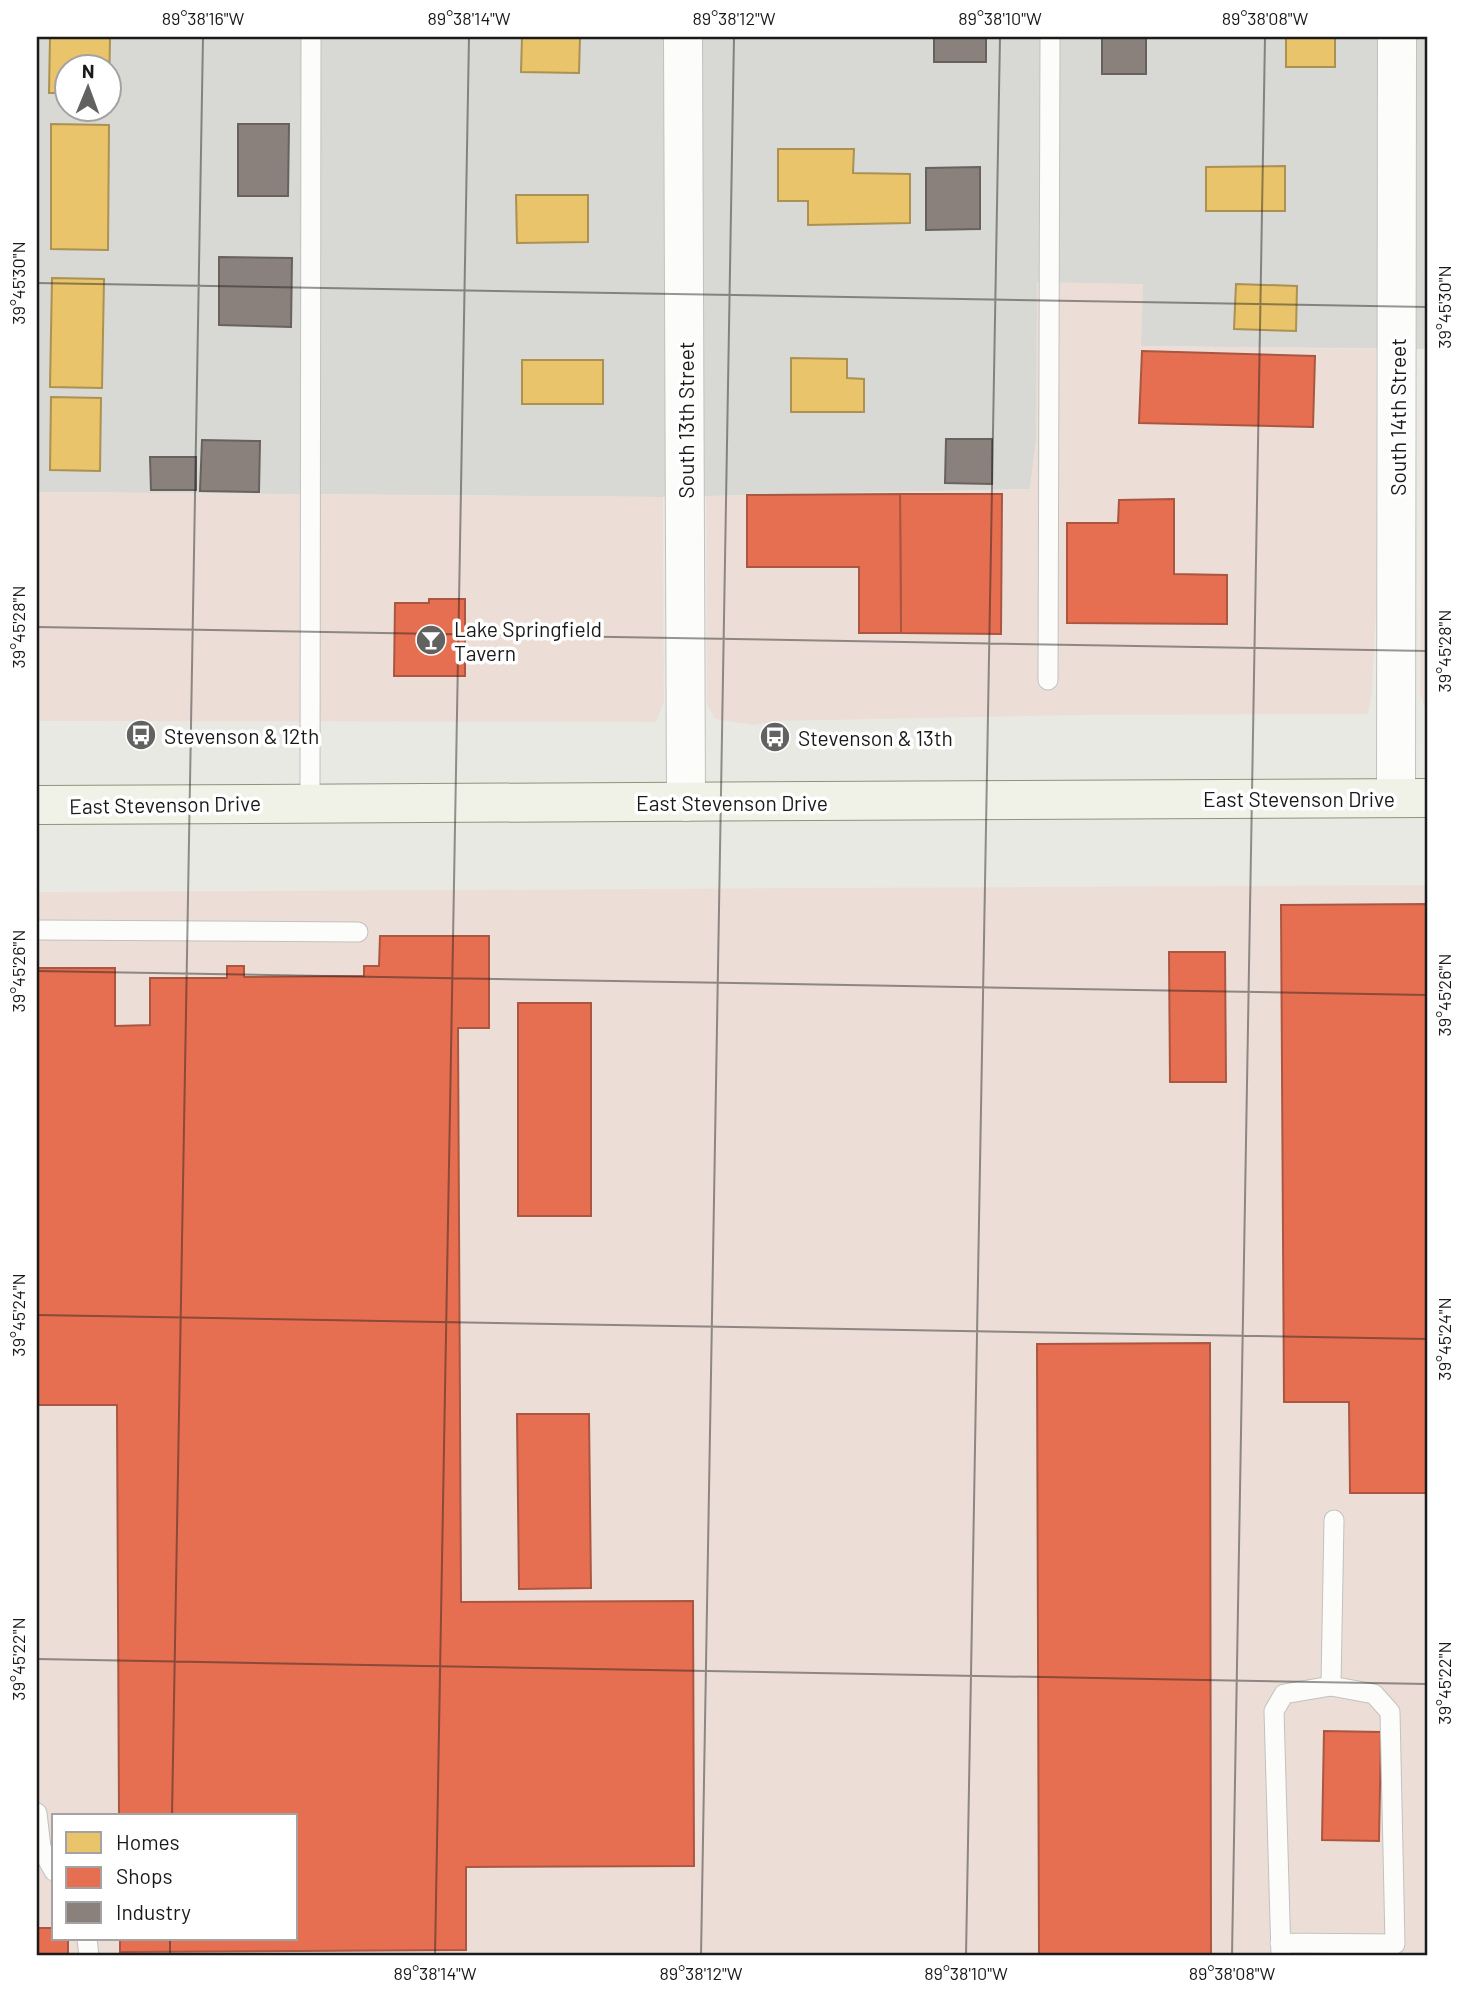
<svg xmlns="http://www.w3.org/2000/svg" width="1464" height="1993" viewBox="0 0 1464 1993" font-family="Barlow,sans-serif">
<rect width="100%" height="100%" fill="#e9e9e3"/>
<path fill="#d8d8d4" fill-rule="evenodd" d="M37,37H1427V349L1140,346L1036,441L1030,489L663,497L37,492ZM66,66H108V108H66Z"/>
<g fill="#ecded7" fill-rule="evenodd">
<polygon points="1037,282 1143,284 1141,346 1376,349 1376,608 1372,692 1368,714 1080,715 777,721 753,725 715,719 707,705 706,496 1030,489 1036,441"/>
<polygon points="1424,349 1427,349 1427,714 1420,694"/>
<polygon points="37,492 663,497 664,702 656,722 37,721"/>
<path d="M1427,885V1956H37V892ZM54,1816H296V1939H54Z"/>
</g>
<g fill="#e9c46a" stroke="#ab9152" stroke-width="2">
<polygon points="50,37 110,37 109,94 108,66 66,66 66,93 49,93"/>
<polygon points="522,37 580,37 579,73 521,72"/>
<rect x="1286" y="37" width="49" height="30"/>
<polygon points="51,124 109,125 108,250 51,249"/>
<polygon points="778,149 854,149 853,173 910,174 910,223 808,225 808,201 778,201"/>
<polygon points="1285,166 1285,211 1206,211 1206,167"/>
<polygon points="516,195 588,195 588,242 517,243"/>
<polygon points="52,278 104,279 102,388 50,387"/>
<polygon points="1236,284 1297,286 1296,331 1234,329"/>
<polygon points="791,358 847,359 847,378 864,379 864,412 791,412"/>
<rect x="522" y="360" width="81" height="44"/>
<polygon points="51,397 101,398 100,471 50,470"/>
</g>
<g fill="#e76f51" stroke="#aa5640" stroke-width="2">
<polygon points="1142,351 1315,356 1313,427 1139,423"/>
<polygon points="900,494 1002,494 1001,634 901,633"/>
<polygon points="900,494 901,633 859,633 859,567 747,567 747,495"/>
<polygon points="1174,499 1174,574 1227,575 1227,624 1067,623 1067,523 1118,523 1119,500"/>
<polygon points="429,599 465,599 465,676 394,676 395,603 429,603"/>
<polygon points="1427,904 1427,1493 1350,1493 1349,1402 1284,1402 1281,905"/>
<polygon points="380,936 489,936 489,1028 458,1028 461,1602 693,1601 694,1866 466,1867 466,1950 120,1952 120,1939 296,1939 296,1816 119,1816 117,1405 37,1405 37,968 115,968 115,1026 150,1025 150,978 227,978 227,966 244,966 244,977 364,976 364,966 379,966"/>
<polygon points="1169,952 1225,952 1226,1082 1170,1082"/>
<rect x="518" y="1003" width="73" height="213"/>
<polygon points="1210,1343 1211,1956 1039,1956 1037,1344"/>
<polygon points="517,1414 589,1414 591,1588 519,1589"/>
<polygon points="1324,1731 1381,1732 1379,1841 1322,1840"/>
<polygon points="37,1928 54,1928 54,1939 68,1939 68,1956 37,1956"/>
</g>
<g fill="#8a817c" stroke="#68625f" stroke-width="2">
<rect x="934" y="37" width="52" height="25"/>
<rect x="1102" y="37" width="44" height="37"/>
<polygon points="238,124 289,124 288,196 238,196"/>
<polygon points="980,167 980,229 926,230 926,168"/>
<polygon points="219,257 292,258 291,327 219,325"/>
<polygon points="946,439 992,439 992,484 945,483"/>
<polygon points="202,440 260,441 259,492 200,491"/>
<polygon points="150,457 196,457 196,490 151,490"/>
</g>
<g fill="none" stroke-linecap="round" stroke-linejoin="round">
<g stroke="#c1c1bf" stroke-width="21">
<g id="lane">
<polyline points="1048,680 1050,37"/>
<polyline points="310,803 311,37"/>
<polyline points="37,930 358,932"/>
<polyline points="1331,1686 1334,1520"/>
<polyline points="37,1813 41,1848 54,1871"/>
<polyline points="87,1939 89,1956"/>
<polyline points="1280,1943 1395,1944 1390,1712 1374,1694 1331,1686 1284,1694 1274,1711 1281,1956"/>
</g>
</g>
<g stroke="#c1c1bf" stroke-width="40">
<g id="street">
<polyline points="683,37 686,802"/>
<polyline points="1396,798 1397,37"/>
</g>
</g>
<g stroke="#8d937c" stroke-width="40">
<polyline id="secondary" points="37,805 1427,798"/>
</g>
<use href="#lane" stroke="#fcfcfb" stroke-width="19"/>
<use href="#street" stroke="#fcfcfb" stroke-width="38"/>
<use href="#secondary" stroke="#f0f2e8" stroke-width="38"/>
</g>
<path fill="none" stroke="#1a1a1a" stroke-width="2" stroke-opacity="0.45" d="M37,283L1427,307M37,627L1427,651M37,971L1427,995M37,1315L1427,1339M37,1659L1427,1684M172,1816L203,37M170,1956V1939M435,1956L469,37M701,1956L734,37M966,1956L1000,37M1232,1956L1265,37"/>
<defs>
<g id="bar-disc" transform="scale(1.575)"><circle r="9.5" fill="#626260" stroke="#fff"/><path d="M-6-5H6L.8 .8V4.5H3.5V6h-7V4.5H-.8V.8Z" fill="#fff"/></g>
<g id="bus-disc" transform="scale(1.575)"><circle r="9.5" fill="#626260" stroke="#fff"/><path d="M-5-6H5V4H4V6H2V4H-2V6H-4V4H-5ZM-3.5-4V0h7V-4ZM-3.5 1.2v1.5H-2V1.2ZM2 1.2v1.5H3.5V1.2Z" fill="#fff"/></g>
</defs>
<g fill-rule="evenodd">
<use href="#bar-disc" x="431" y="640"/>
<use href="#bus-disc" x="141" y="735"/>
<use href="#bus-disc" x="775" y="737"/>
</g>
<g text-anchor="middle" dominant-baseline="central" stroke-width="7" stroke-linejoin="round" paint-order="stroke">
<g font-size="21" fill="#1a1a1a" stroke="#fff">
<text transform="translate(1397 417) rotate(-90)">South 14th Street</text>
<text transform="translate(685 420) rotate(-90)">South 13th Street</text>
<text x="1299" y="798">East Stevenson Drive</text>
<text x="732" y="802">East Stevenson Drive</text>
<text transform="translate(165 804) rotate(-1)">East Stevenson Drive</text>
</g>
<g font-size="21" fill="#1a1a1a" stroke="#fff" text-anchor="start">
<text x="454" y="628">Lake Springfield<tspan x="454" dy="24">Tavern</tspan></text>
<text x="164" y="735">Stevenson &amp; 12th</text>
<text x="798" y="737">Stevenson &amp; 13th</text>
</g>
</g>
<rect width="1464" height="1993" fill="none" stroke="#ffffff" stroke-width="77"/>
<rect x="52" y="1814" width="245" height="126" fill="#ffffff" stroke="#a3a3a3" stroke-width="2"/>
<rect x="66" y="1832" width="35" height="21" fill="#e9c46a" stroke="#a3a3a3" stroke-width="2"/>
<text x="116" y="1850" font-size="21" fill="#1a1a1a">Homes</text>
<rect x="66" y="1867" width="35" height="21" fill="#e76f51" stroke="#a3a3a3" stroke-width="2"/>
<text x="116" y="1884" font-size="21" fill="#1a1a1a">Shops</text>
<rect x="66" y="1902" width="35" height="21" fill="#8a817c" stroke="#a3a3a3" stroke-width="2"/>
<text x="116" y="1920" font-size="21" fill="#1a1a1a">Industry</text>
<g transform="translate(88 88) rotate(1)"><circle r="33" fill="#ffffff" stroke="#a3a3a3" stroke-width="2"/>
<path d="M0-5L12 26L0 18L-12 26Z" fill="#626260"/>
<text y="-10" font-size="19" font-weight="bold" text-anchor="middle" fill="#1a1a1a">N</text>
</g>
<rect x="38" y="38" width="1388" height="1916" fill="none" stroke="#1a1a1a" stroke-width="2.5"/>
<g font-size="18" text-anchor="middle" fill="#1a1a1a">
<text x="203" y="25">89°38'16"W</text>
<text x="469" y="25">89°38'14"W</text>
<text x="734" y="25">89°38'12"W</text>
<text x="1000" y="25">89°38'10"W</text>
<text x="1265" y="25">89°38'08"W</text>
<text transform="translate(19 283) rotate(-90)" y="6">39°45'30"N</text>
<text transform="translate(1445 307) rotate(-90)" y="6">39°45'30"N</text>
<text transform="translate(19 627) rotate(-90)" y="6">39°45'28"N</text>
<text transform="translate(1445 651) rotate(-90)" y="6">39°45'28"N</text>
<text transform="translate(19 971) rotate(-90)" y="6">39°45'26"N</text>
<text transform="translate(1445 995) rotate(-90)" y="6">39°45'26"N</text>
<text transform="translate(19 1315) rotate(-90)" y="6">39°45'24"N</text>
<text transform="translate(1445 1339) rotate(-90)" y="6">39°45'24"N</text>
<text transform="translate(19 1659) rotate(-90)" y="6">39°45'22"N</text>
<text transform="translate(1445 1683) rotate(-90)" y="6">39°45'22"N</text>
<text x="435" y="1980">89°38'14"W</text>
<text x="701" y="1980">89°38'12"W</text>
<text x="966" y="1980">89°38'10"W</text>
<text x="1232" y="1980">89°38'08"W</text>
</g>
</svg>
